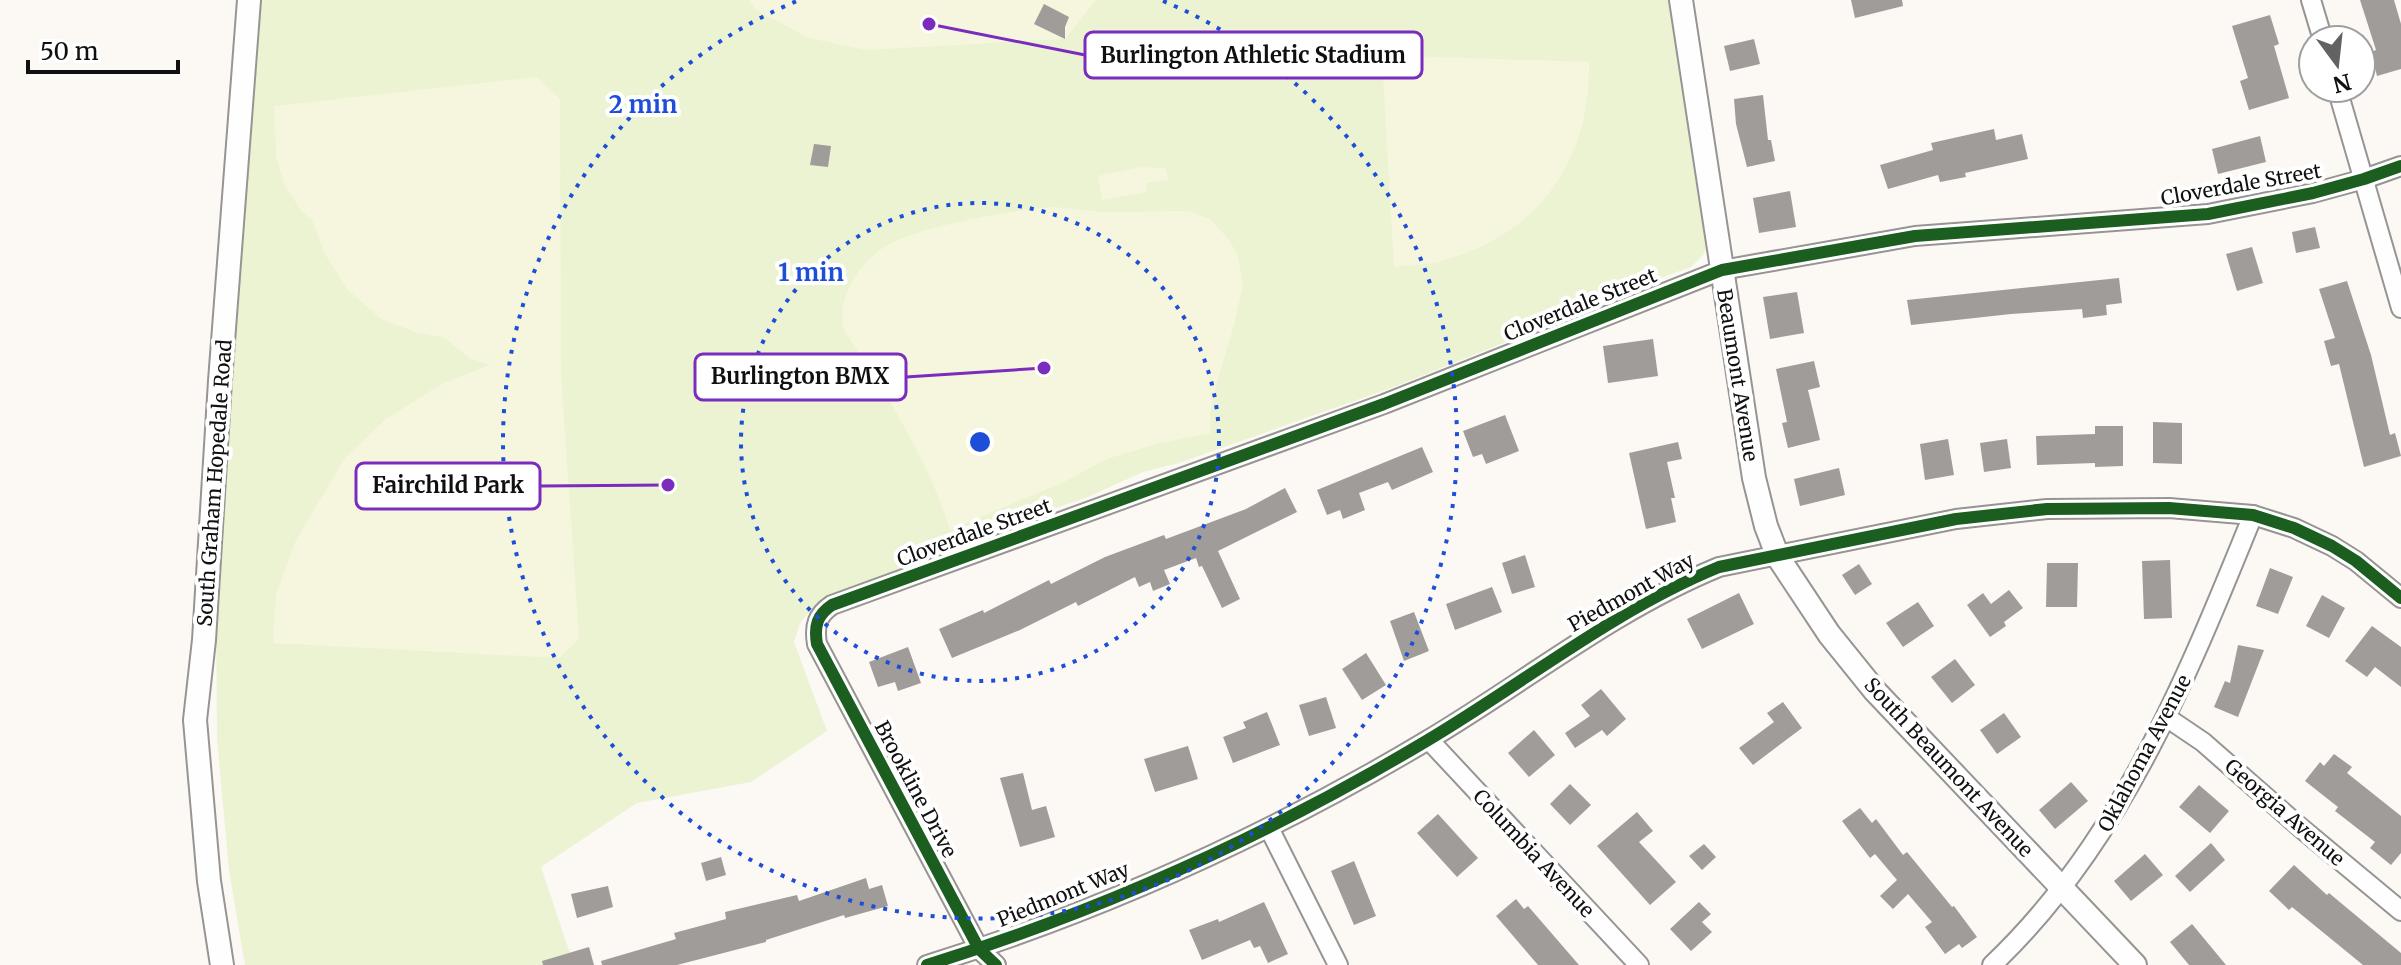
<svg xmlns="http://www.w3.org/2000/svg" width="2401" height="965" viewBox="0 0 2401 965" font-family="Merriweather,serif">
<rect width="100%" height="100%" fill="#fcf9f5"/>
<polygon fill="#ecf3d3" points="261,0 1669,0 1697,148 1710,239 1703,255 1691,267 1620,293 1546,326 1394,387 1179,463 1143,472 1088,497 969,538 905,572 843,595 817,603 800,623 794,642 827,731 751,782 637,803 541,867 574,965 245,965 229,870 217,739 216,602 241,227"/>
<g fill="#f5f6dd">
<polygon points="749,0 1096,0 1065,39 867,50 809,38 756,10"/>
<path d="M1406,56L1589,62C1591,159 1539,235 1444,260C1428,265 1410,265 1394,267L1383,75Z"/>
<polygon points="537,77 560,99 561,373 579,639 559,658 273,643 276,594 296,540 345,458 386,419 443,383 490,365 469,358 445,338 415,332 381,319 347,289 325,254 312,220 301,211 284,184 276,156 274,106"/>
<polygon points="1140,167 1165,168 1169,180 1146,183 1147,192 1102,200 1098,176"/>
<path d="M1053,207L1104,212L1188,211L1210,219L1230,241L1238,256L1243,284L1234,325L1216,386L1210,414L1211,433L1156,444L1107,459L1064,482L950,530C928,458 885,393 844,330C836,300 856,268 880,250C911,227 1013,210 1053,207Z"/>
</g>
<g fill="#a09c9a">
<polygon points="1851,0 1902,0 1903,6 1855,18"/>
<polygon points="2360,0 2394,0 2401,24 2401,69 2377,76 2371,52 2376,50"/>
<polygon points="1044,4 1069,17 1065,27 1065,39 1034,24"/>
<polygon points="2270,15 2279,44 2274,46 2289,98 2249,110 2240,81 2248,78 2232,26"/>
<polygon points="1754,39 1760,64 1730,71 1724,46"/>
<polygon points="1763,95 1768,140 1771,140 1775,161 1747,167 1736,124 1734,99"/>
<polygon points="1994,129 1996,140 2022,134 2028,159 1965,173 1966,177 1940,182 1938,175 1888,189 1880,165 1933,150 1931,143"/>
<polygon points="2260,136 2266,162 2218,174 2212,149"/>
<polygon points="814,144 831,146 828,167 810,165"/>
<polygon points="1790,191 1796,227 1759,233 1753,198"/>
<polygon points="2315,227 2320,248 2296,253 2292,232"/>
<polygon points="2252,247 2263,283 2237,291 2226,254"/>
<polygon points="2119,278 2122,303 2106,305 2107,315 2083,318 2082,309 2011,314 1911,325 1907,300"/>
<polygon points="2347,281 2371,355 2390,435 2395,433 2401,456 2364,467 2339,364 2331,366 2324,341 2335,338 2319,289"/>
<polygon points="1797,292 1804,333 1770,339 1763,297"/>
<polygon points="1653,339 1658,376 1608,383 1603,346"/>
<polygon points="1814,361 1820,387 1808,390 1820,440 1788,448 1782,423 1787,422 1776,369"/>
<polygon points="1505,415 1519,451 1486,464 1482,454 1473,457 1463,431"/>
<polygon points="2153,422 2182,423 2182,464 2153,463"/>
<polygon points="2095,426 2123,426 2123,466 2095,467 2095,463 2037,465 2036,436 2095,434"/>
<polygon points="1948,439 1954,475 1925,480 1920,444"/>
<polygon points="2007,439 2011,468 1984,472 1980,443"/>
<polygon points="1678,442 1682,459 1667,462 1675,498 1671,498 1676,522 1646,529 1629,453"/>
<polygon points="1422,447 1433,472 1392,490 1388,482 1359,493 1365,510 1343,519 1340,510 1327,515 1317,490"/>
<polygon points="1839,468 1845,495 1800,506 1794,479"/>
<polygon points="1285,488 1297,512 1218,551 1240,599 1222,608 1202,566 1199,567 1196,558 1164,570 1170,584 1153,591 1150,582 1139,587 1135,577 1078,606 1076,602 1020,630 952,658 939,629 983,610 984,613 1049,580 1051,584 1105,557 1164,535 1166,539 1246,509"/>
<polygon points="1525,555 1535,587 1512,594 1502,563"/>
<polygon points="2170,560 2172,618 2144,619 2142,561"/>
<polygon points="2047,563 2078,563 2077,607 2046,607"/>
<polygon points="1859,564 1872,584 1855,595 1842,575"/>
<polygon points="2270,568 2293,577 2278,614 2256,606"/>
<polygon points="1492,587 1502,612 1455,630 1446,604"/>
<polygon points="2009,590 2023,608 2004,622 2006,626 1990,637 1967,605 1983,593 1991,604"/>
<polygon points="1739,593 1754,624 1702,649 1687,619"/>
<polygon points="2322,595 2345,608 2329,638 2306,626"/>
<polygon points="1918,602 1934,626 1903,647 1886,623"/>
<polygon points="1414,612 1429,651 1404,661 1390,621"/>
<polygon points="2372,626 2401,647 2401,687 2375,667 2367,677 2345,661"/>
<polygon points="2238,645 2264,650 2238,717 2214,707 2225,681 2230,683"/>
<polygon points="908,647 921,683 898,691 895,682 878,687 869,662"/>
<polygon points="1366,653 1386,685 1362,700 1342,669"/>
<polygon points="1955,659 1975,685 1952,703 1931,677"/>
<polygon points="1601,689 1626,719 1607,736 1602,730 1575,748 1565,733 1590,716 1581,705"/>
<polygon points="1326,697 1336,728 1309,736 1299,705"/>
<polygon points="1783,702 1802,728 1753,765 1739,748 1774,722 1767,713"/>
<polygon points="1267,712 1280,745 1233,763 1223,737 1246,728 1243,722"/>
<polygon points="2004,713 2021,737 1997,754 1980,730"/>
<polygon points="1534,730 1555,755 1529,777 1508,753"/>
<polygon points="1188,746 1198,779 1155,792 1144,759"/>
<polygon points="2334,754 2352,767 2347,773 2401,816 2401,853 2391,865 2370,848 2375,842 2335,811 2338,807 2305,781 2320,762 2324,766"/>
<polygon points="1023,773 1032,810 1046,806 1055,837 1020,847 1000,778"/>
<polygon points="2071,782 2088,801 2055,829 2039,810"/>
<polygon points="1570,784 1591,805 1570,825 1550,804"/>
<polygon points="2199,785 2229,811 2210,833 2179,807"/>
<polygon points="1860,808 1872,823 1876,819 1903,855 1907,852 1952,907 1954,906 1977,937 1962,948 1959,944 1945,954 1925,927 1932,922 1908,894 1893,909 1880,896 1897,880 1875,854 1870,858 1842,821"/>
<polygon points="1637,812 1653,831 1639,842 1676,882 1650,905 1597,846"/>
<polygon points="1438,814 1478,858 1457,877 1417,833"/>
<polygon points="2211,843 2225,860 2190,892 2175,876"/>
<polygon points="1704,844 1716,857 1702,870 1689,856"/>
<polygon points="2145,854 2163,875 2131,901 2114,881"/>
<polygon points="721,857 726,875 706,881 701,863"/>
<polygon points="1354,861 1376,916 1354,925 1331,871"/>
<polygon points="2294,865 2327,895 2329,893 2401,953 2401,965 2363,965 2292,907 2289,910 2269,891"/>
<polygon points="866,878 869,889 882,885 888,906 845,918 844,915 766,940 766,942 677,965 602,965 601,961 676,939 674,933 726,919 725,912 797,895 799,901"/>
<polygon points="608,886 613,907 577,918 571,894"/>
<polygon points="1516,899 1524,909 1528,906 1579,965 1538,965 1496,916"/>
<polygon points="1264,902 1288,954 1268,963 1260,946 1254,948 1250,940 1202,960 1189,930 1218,919 1219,922"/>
<polygon points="1699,902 1711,914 1702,922 1712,932 1691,951 1670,929"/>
<polygon points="2192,924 2226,965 2189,965 2170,942"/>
<polygon points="589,947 594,965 543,965 542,961"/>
</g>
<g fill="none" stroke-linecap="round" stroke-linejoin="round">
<g stroke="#969593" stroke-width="22">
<g id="minor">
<polyline points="2311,0 2323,40"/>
<polyline points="2337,88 2401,308"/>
<polyline points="2166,717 2203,742 2301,828 2401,911"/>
<polyline points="1429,740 1639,965"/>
<polyline points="1269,828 1338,965"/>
<path d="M927,965C1101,911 1271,834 1428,740C1524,683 1614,610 1719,567L1956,519L2047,509L2169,508L2253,515L2294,528L2332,546L2356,561L2401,598"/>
<path d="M996,965L979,949L817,644C814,626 817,615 832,605L1384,404L1722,270L1915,236L2208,214L2313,193L2364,179L2401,166"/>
<path d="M1992,965C2121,843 2187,677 2253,515"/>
</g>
</g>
<g stroke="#969593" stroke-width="26">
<g id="tertiary">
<polyline points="1681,0 1754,478 1766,526 1778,557 1829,634 1875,691 2135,965"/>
<polyline points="222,965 209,881 195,720 204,640 220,381 249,0"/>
</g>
</g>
<use href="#minor" stroke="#fffefe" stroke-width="18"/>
<use href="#tertiary" stroke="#fffefe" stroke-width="22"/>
<g stroke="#fff" stroke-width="17">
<g id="cycleway">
<path d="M927,965C1101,911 1271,834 1428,740C1524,683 1614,610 1719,567L1956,519L2047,509L2169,508L2253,515L2294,528L2332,546L2356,561L2401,598"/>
<path d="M996,965L979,949L817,644C814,626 817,615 832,605L1384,404L1722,270L1915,236L2208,214L2313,193L2364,179L2401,166"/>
</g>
</g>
<use href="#cycleway" stroke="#1b5e20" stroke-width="12"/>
</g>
<g fill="none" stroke="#1d4ed8" stroke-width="4" stroke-dasharray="4 8">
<circle cx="980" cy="442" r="239"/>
<path d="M1163 1A477 477 0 1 1 797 1"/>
</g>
<g text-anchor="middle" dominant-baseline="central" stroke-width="8" stroke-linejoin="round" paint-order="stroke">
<g font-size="20" fill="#101010" stroke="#fff">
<text transform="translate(2241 184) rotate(-10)">Cloverdale Street</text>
<text transform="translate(1580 304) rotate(-22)">Cloverdale Street</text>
<text transform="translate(1738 375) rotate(81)">Beaumont Avenue</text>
<text transform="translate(214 483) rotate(-86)">South Graham Hopedale Road</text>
<text transform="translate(974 532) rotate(-20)">Cloverdale Street</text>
<text transform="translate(1631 592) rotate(-29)">Piedmont Way</text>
<text transform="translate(2144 753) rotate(-62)">Oklahoma Avenue</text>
<text transform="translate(1949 767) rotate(47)">South Beaumont Avenue</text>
<text transform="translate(916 789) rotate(62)">Brookline Drive</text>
<text transform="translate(2285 812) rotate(41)">Georgia Avenue</text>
<text transform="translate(1534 853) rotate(47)">Columbia Avenue</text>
<text transform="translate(1063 894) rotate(-22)">Piedmont Way</text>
</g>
</g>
<circle cx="980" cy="442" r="12" fill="#1d4ed8" stroke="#fff" stroke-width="4"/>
<g font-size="24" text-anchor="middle" font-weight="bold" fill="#1d4ed8" stroke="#fff" stroke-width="8" stroke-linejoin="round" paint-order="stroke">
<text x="643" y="113">2 min</text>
<text x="811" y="281">1 min</text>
</g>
<path fill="none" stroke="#7b2cbf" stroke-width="3" d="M929 24L1085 55M1044 368L906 377M668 485L540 486"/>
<g fill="#7b2cbf" stroke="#fff" stroke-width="3">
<circle cx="929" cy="24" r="8"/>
<circle cx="1044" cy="368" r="8"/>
<circle cx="668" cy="485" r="8"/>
</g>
<g fill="#fff" stroke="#7b2cbf" stroke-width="3">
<rect x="1085" y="32" width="337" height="46" rx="8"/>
<rect x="695" y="354" width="211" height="46" rx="8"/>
<rect x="356" y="463" width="184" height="46" rx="8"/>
</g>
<g font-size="22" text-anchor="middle" font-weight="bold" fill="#101010">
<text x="1253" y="63">Burlington Athletic Stadium</text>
<text x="800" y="384">Burlington BMX</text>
<text x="448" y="493">Fairchild Park</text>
</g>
<g transform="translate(2337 64) rotate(165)"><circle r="38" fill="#ffffff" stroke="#9f9f9f" stroke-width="2"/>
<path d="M0-6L14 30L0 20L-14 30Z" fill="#636260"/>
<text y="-12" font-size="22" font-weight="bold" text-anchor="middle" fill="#101010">N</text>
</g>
<path d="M28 60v12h150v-12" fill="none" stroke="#101010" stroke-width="4"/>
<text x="40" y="60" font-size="24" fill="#101010" stroke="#ffffff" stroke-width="6" paint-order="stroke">50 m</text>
</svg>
